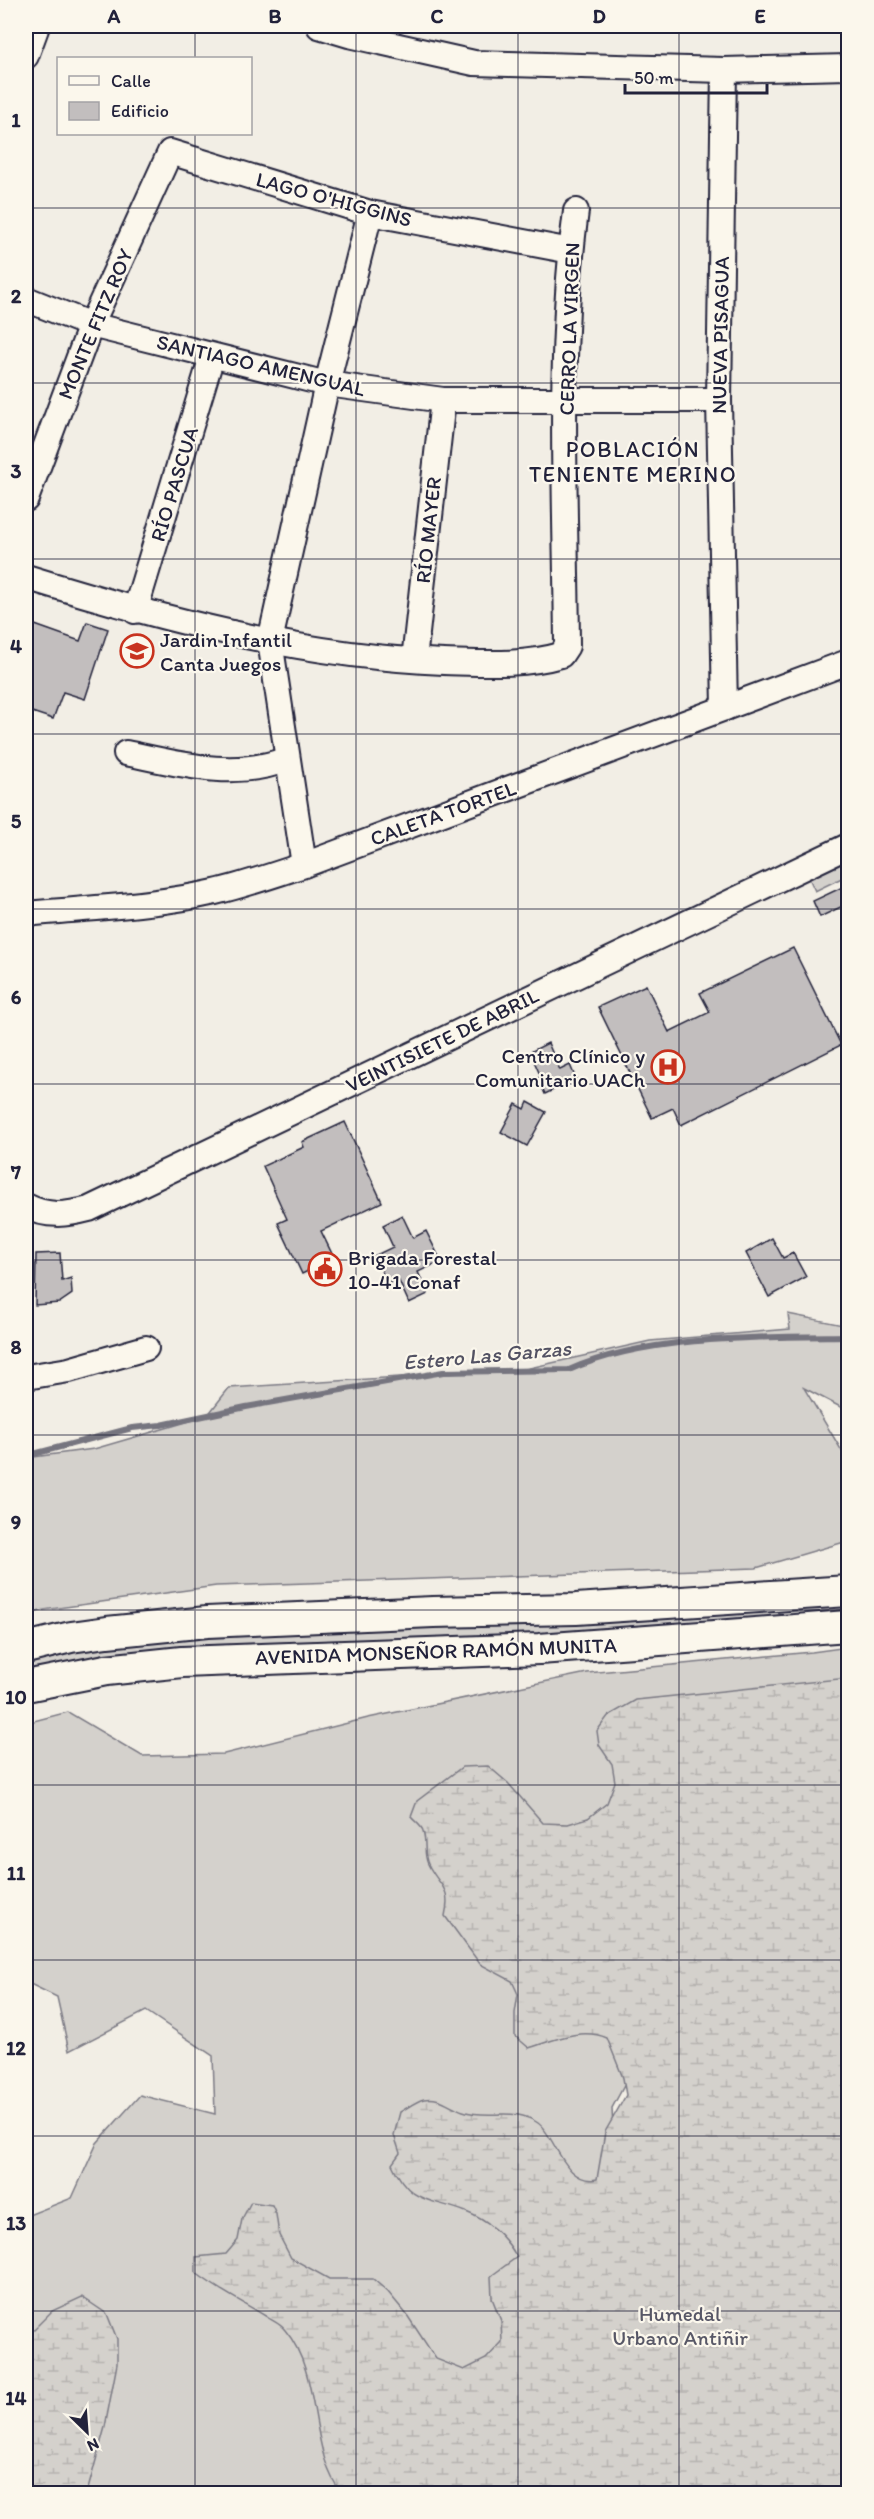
<svg xmlns="http://www.w3.org/2000/svg" width="874" height="2519" viewBox="0 0 874 2519" font-family="Itim,sans-serif">
<defs>
<pattern id="wetland-marsh" width="20" height="14" patternUnits="userSpaceOnUse" patternTransform="scale(1.5)"><rect width="20" height="14" fill="#d4d1cc"/><path d="M1 5h8M5 5V1M11 12h8M15 12V8" fill="none" stroke="#b6b3b0"/></pattern>
</defs>
<rect width="100%" height="100%" fill="#f2eee5"/>
<filter id="ink" filterUnits="userSpaceOnUse"><feTurbulence type="fractalNoise" baseFrequency=".0167" numOctaves="2"/><feDisplacementMap in="SourceGraphic" scale="12" xChannelSelector="R" yChannelSelector="G"/><feConvolveMatrix kernelMatrix="1 2 1 2 8 2 1 2 1" color-interpolation-filters="sRGB"/></filter>
<g filter="url(#ink)">
<g fill="#d4d1cc" stroke="#7b7a84" stroke-width="1.5">
<polygon points="848,855 848,875 815,891 809,878 811,872"/>
<polygon points="788,1314 848,1326 848,1411 804,1388 845,1456 848,1541 756,1568 216,1586 44,1610 26,1615 26,1458 94,1449 207,1416 229,1388 525,1369 650,1341 790,1329"/>
<polygon points="848,1600 848,1616 26,1676 26,1659 125,1640"/>
<polygon points="848,1647 848,1895 644,2049 612,2108 615,2175 778,2493 26,2493 26,2216 72,2198 97,2143 140,2095 215,2114 213,2056 146,2011 69,2051 57,1997 26,1982 26,1723 68,1712 142,1756 224,1754 368,1718 587,1673 812,1652"/>
</g>
<g fill="url(#wetland-marsh)" stroke="#7b7a84" stroke-width="1.5">
<path d="M848,1678V2493H342C308,2453 323,2375 285,2330C281,2324 273,2321 267,2317C243,2302 218,2290 196,2273V2257L226,2254L238,2240L242,2219L251,2202L272,2205L276,2214L279,2235L291,2258L329,2279H373L388,2292L407,2315L436,2359L464,2370L486,2359L502,2342L501,2321L492,2298L491,2276L517,2257C505,2236 489,2221 466,2212C431,2198 410,2205 392,2164L400,2153L394,2135L400,2112C407,2108 416,2101 424,2099C440,2096 449,2106 463,2111C489,2120 514,2106 538,2123C556,2136 564,2186 597,2179L605,2132L626,2095L623,2078L607,2038C582,2027 554,2040 529,2048L515,2036V2013L518,1994L512,1981L480,1964L445,1916C452,1886 439,1887 428,1864C423,1854 427,1842 423,1831C422,1826 414,1821 411,1817L417,1801L462,1767L488,1766L508,1783L543,1823L568,1824L588,1818L607,1803L615,1782L612,1764L599,1745L597,1731L608,1716L636,1700Z"/>
<polygon points="82,2297 107,2314 117,2339 117,2364 105,2427 87,2493 26,2493 26,2337 52,2311"/>
</g>
<g fill="none" stroke-linecap="round" stroke-linejoin="round">
<path stroke="#76747f" stroke-width="6" d="M26,1456L132,1428L161,1425L246,1407L443,1372L569,1370C647,1335 763,1337 848,1336"/>
</g>
<g fill="#c2bebe" stroke="#22223b" stroke-width="1.5">
<polygon points="87,622 108,629 85,699 63,692 53,719 26,710 26,636 30,638 35,625 80,641"/>
<polygon points="849,884 849,903 820,917 813,901"/>
<polygon points="793,948 841,1045 681,1125 673,1108 652,1118 598,1007 646,985 669,1032 710,1012 700,993"/>
<polygon points="548,1043 560,1070 570,1065 576,1079 545,1094 538,1078 541,1077 530,1052"/>
<polygon points="528,1102 546,1112 527,1146 501,1132 516,1104 525,1109"/>
<polygon points="345,1122 382,1202 321,1231 334,1258 302,1274 278,1223 287,1219 263,1166 304,1147 302,1142"/>
<polygon points="402,1215 413,1238 426,1231 441,1261 418,1272 428,1294 409,1303 398,1279 388,1284 374,1256 393,1247 383,1225"/>
<polygon points="772,1238 783,1258 793,1253 806,1277 769,1297 746,1253"/>
<polygon points="60,1253 62,1281 71,1278 72,1294 59,1303 35,1305 36,1254"/>
</g>
<g fill="none" stroke-linecap="round" stroke-linejoin="round">
<g stroke="#22223b" stroke-width="28">
<g id="minor">
<polyline points="319,26 349,35 474,63 724,70 848,67"/>
<polyline points="26,56 37,26"/>
<polyline points="724,70 719,400 725,708"/>
<polyline points="26,299 91,325 327,384 443,400 719,400"/>
<polyline points="26,499 91,325 170,152 370,213 571,251"/>
<path d="M26,577C162,619 300,656 444,662C483,663 523,666 561,655L567,646C566,503 557,353 576,211"/>
<polyline points="135,611 212,356"/>
<polyline points="414,660 443,400"/>
<path d="M126,753C179,764 234,780 287,759"/>
<polyline points="304,865 270,641 327,384 370,213"/>
<path d="M26,914C88,908 153,906 215,892C245,885 274,875 304,865L848,662"/>
<path d="M26,1206C47,1217 66,1215 89,1209L848,846"/>
<polyline points="26,1377 69,1370 146,1348"/>
</g>
</g>
<g stroke="#22223b" stroke-width="34">
<g id="major">
<polyline points="26,1648 71,1637 107,1632 207,1622 433,1612 576,1609 848,1591"/>
<polyline points="26,1686 106,1670 182,1662 539,1649 848,1626"/>
</g>
</g>
<use href="#minor" stroke="#fbf7ec" stroke-width="24"/>
<use href="#major" stroke="#fbf7ec" stroke-width="30"/>
</g>
</g>
<path fill="none" stroke="#22223b" stroke-width="1.5" stroke-opacity="0.55" d="M195,26V58M356,26V2494M518,26V2494M679,26V2494M195,134V2494M26,208H848M26,383H848M26,559H848M26,734H848M26,909H848M26,1084H848M26,1260H848M26,1435H848M26,1610H848M26,1785H848M26,1960H848M26,2136H848M26,2311H848"/>
<defs>
<g id="school-ring" transform="scale(1.725)"><circle r="9.5" fill="#fbf7ec" stroke="#c8321e" stroke-width="1.5"/><path d="M0-5L7-2L0 1L-7-2ZM-4 1L0 2.5L4 1V4Q0 6-4 4Z" fill="#c8321e"/></g>
<g id="hospital-ring" transform="scale(1.725)"><circle r="9.5" fill="#fbf7ec" stroke="#c8321e" stroke-width="1.5"/><path d="M-5-5h3v3.5h4V-5h3V5h-3V1.5h-4V5h-3Z" fill="#c8321e"/></g>
<g id="civic-ring" transform="scale(1.725)"><circle r="9.5" fill="#fbf7ec" stroke="#c8321e" stroke-width="1.5"/><path d="M-.6-6.5H3V-4.5H.6V-3L4-1V1h2V6H-6V1h2V-1L-.6-3ZM-1.2 2.5V6h2.4V2.5Z" fill="#c8321e"/></g>
</defs>
<g fill-rule="evenodd">
<use href="#school-ring" x="137" y="651"/>
<use href="#hospital-ring" x="668" y="1067"/>
<use href="#civic-ring" x="325" y="1269"/>
</g>
<g text-anchor="middle" dominant-baseline="central" stroke-width="4.5" stroke-linejoin="round" paint-order="stroke">
<g font-size="21" fill="#22223b" stroke="#fbf7ec">
<text transform="translate(334 199) rotate(15)">LAGO O'HIGGINS</text>
<text transform="translate(95 324) rotate(-67)">MONTE FITZ ROY</text>
<text transform="translate(569 329) rotate(-88)">CERRO LA VIRGEN</text>
<text transform="translate(720 335) rotate(-89)">NUEVA PISAGUA</text>
<text transform="translate(261 365) rotate(13)">SANTIAGO AMENGUAL</text>
<text transform="translate(174 484) rotate(-73)">RÍO PASCUA</text>
<text transform="translate(428 530) rotate(-84)">RÍO MAYER</text>
<text transform="translate(443 813) rotate(-20)">CALETA TORTEL</text>
<text transform="translate(442 1040) rotate(-26)">VEINTISIETE DE ABRIL</text>
<text transform="translate(436 1651) rotate(-2)">AVENIDA MONSEÑOR RAMÓN MUNITA</text>
</g>
<g font-size="21" fill="#22223b" stroke="#fbf7ec" text-anchor="start">
<text x="160" y="639">Jardin Infantil<tspan x="160" dy="24">Canta Juegos</tspan></text>
<text x="645" y="1055" text-anchor="end">Centro Clínico y<tspan x="645" dy="24">Comunitario UACh</tspan></text>
<text x="348" y="1257">Brigada Forestal<tspan x="348" dy="24">10-41 Conaf</tspan></text>
</g>
<g font-size="21" fill="#575766" stroke="#fbf7ec">
<text x="680" y="2313">Humedal<tspan x="680" dy="24">Urbano Antiñir</tspan></text>
</g>
<g font-size="22" letter-spacing="1.5" fill="#22223b" stroke="#fbf7ec">
<text x="633" y="449">POBLACIÓN<tspan x="633" dy="25">TENIENTE MERINO</tspan></text>
</g>
<g font-size="22" font-style="italic" fill="#535263" stroke="#fbf7ec">
<text transform="translate(487 1355) rotate(-5)">Estero Las Garzas</text>
</g>
</g>
<rect width="874" height="2519" fill="none" stroke="#fbf7ec" stroke-width="66"/>
<rect x="57" y="57" width="195" height="78" fill="#fbf7ec" stroke="#a4a2a5" stroke-width="1.5"/>
<rect x="69" y="76" width="30" height="9" fill="#fbf7ec" stroke="#a4a2a5" stroke-width="1.5"/>
<text x="111" y="87" font-size="18" fill="#22223b">Calle</text>
<rect x="69" y="102" width="30" height="18" fill="#c2bebe" stroke="#a4a2a5" stroke-width="1.5"/>
<text x="111" y="117" font-size="18" fill="#22223b">Edificio</text>
<g transform="translate(87 2432) rotate(155)" stroke="#fbf7ec" stroke-width="4.5" paint-order="stroke">
<path d="M0-4.5L10 22L0 15L-10 22Z" fill="#22223b"/>
<text y="-9" font-size="16" font-weight="bold" text-anchor="middle" fill="#22223b">N</text>
</g>
<path d="M625 84v9h142v-9" fill="none" stroke="#22223b" stroke-width="3"/>
<text x="634" y="84" font-size="18" fill="#22223b" stroke="#fbf7ec" stroke-width="4.5" paint-order="stroke">50 m</text>
<rect x="33" y="33" width="808" height="2453" fill="none" stroke="#22223b" stroke-width="2"/>
<g font-size="20" text-anchor="middle" font-weight="bold" fill="#22223b">
<text x="114" y="23">A</text>
<text x="275" y="23">B</text>
<text x="437" y="23">C</text>
<text x="599" y="23">D</text>
<text x="760" y="23">E</text>
<text x="16" y="127">1</text>
<text x="16" y="303">2</text>
<text x="16" y="478">3</text>
<text x="16" y="653">4</text>
<text x="16" y="828">5</text>
<text x="16" y="1004">6</text>
<text x="16" y="1179">7</text>
<text x="16" y="1354">8</text>
<text x="16" y="1529">9</text>
<text x="16" y="1704">10</text>
<text x="16" y="1880">11</text>
<text x="16" y="2055">12</text>
<text x="16" y="2230">13</text>
<text x="16" y="2405">14</text>
</g>
</svg>
